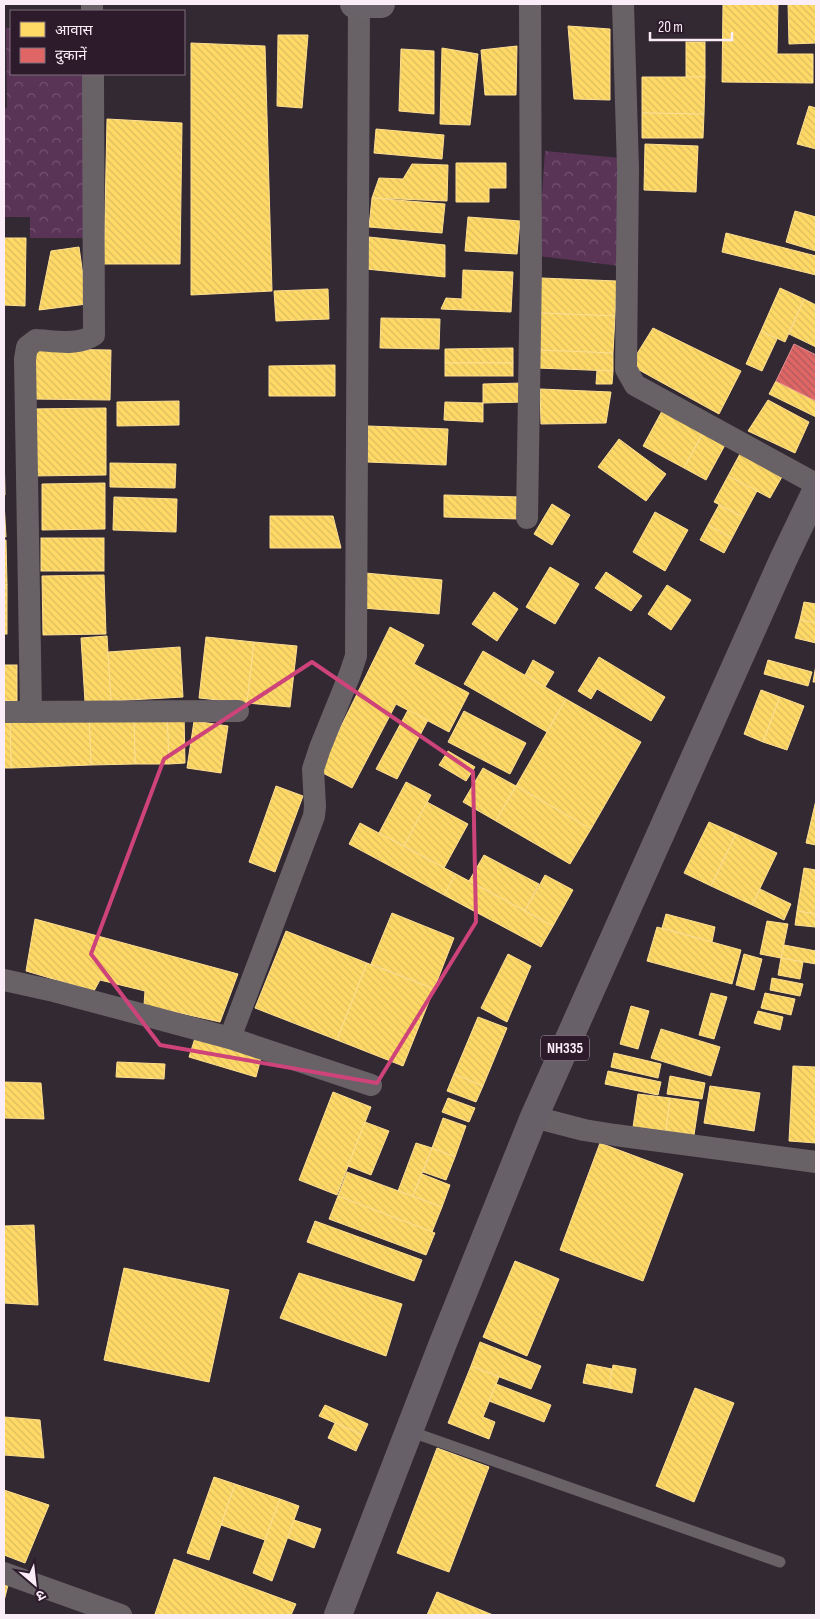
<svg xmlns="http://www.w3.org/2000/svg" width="820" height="1619" viewBox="0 0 820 1619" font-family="'Sofia Sans Condensed','Noto Sans Devanagari',sans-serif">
<defs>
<pattern id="forest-crowns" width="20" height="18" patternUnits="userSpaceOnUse" patternTransform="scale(1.25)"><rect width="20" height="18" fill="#5a3457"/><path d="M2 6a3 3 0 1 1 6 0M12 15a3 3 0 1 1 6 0" fill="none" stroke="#735270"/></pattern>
<pattern id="homes-back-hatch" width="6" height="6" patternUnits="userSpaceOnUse" patternTransform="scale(1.25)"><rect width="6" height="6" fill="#ffd966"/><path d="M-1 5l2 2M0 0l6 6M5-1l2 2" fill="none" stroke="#dbbc60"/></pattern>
<pattern id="shops-back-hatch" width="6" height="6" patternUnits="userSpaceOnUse" patternTransform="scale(1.25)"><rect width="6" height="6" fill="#e06666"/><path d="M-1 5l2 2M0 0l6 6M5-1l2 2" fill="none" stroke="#ac5b5c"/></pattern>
</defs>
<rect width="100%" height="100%" fill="#332932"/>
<g fill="url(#forest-crowns)">
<polygon points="6,28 11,28 11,74 84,74 85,238 30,238 30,217 4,217 4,109 7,108"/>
<polygon points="545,151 631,159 628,267 538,256"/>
</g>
<g fill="url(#homes-back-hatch)" stroke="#fedf92">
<polygon points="723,4 778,4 777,54 813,54 813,83 722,82"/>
<polygon points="788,4 816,4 816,43 789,44"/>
<polygon points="568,26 610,29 610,100 574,99"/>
<polygon points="278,35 308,35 302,108 277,106"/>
<rect x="686" y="42" width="19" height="35"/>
<polygon points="191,43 265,46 272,291 191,295"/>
<polygon points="517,46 516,95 485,95 481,50"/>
<polygon points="442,48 478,54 470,125 440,124"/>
<polygon points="401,49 434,51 434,114 399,111"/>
<polygon points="642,77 705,77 704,114 642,113"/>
<polygon points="809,106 816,108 816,149 797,144"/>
<polygon points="642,113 704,114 703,138 642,138"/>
<polygon points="107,119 182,123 180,264 104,264"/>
<polygon points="376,129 444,135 442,159 374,153"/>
<polygon points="645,144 698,146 696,192 644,190"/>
<polygon points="456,163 506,163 506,188 489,188 489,202 456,202"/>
<polygon points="412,164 448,165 447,201 372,198 379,178 403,179"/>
<polygon points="372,198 445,204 442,233 369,227"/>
<polygon points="795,211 816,217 816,251 786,242"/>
<polygon points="468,217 520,221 517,254 465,251"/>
<polygon points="726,233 816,256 816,275 722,252"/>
<polygon points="369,237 445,245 445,277 366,269"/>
<polygon points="4,238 26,238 25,306 4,305"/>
<polygon points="79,247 87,304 39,310 51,251"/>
<polygon points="463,270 513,272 511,312 441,309 446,298 462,299"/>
<polygon points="541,278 617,281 615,316 540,313"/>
<polygon points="780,288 804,299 785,342 761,331"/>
<polygon points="328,289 329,319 276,321 274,291"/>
<polygon points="804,299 816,305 816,347 789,334"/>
<polygon points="540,313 615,316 613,353 538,350"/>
<polygon points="381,318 440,319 439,349 380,348"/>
<polygon points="653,328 741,371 719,414 630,365"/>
<polygon points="761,331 777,339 762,371 746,364"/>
<polygon points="513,348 513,363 445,363 445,349"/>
<polygon points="32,349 111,350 110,400 31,399"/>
<polygon points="538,350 613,353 613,371 537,368"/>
<rect x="445" y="363" width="68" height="13"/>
<polygon points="335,365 335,396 269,396 269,366"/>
<polygon points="597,370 613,371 612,384 596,384"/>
<polygon points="776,381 816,401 816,417 769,394"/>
<polygon points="524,383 524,402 483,403 483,384"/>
<polygon points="540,389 611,392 606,423 541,424"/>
<polygon points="768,400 809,422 795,453 748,431"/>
<polygon points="179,401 179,425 117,426 117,402"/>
<polygon points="445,402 483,403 483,422 444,420"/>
<polygon points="106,408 106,475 30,476 30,409"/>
<polygon points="662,411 703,433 684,468 643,446"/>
<polygon points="368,426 448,429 446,465 367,462"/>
<polygon points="703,433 725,445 706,480 684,468"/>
<polygon points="619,439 666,474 646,501 598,467"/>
<polygon points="4,450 5,495 4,495"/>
<polygon points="741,452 783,475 770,498 728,476"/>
<polygon points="110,463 176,464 175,488 110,487"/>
<polygon points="728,476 757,491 743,517 714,502"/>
<polygon points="105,483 105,529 42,530 42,484"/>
<polygon points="444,495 521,497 520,519 444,517"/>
<polygon points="114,497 177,499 176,532 113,530"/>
<polygon points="4,502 6,537 4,537"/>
<polygon points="552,504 570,515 552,545 534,534"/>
<polygon points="719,505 743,517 732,538 708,525"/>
<polygon points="655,512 688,530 665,571 633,552"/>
<polygon points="270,516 333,516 341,548 270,548"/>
<polygon points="708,525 732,538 724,553 700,540"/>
<rect x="41" y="538" width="63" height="33"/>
<polygon points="4,540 6,540 7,585 4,585"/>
<polygon points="550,567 579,584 555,624 526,607"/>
<polygon points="606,572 642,596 631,611 595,588"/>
<polygon points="365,573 442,580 439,614 362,608"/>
<polygon points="104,575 106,634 43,635 42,576"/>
<rect x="4" y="585" width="3" height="49"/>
<polygon points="667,585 691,600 671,630 648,614"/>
<polygon points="494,592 518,609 497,641 472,624"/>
<polygon points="804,602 816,604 816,623 800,620"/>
<polygon points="800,620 816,623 816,643 795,638"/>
<polygon points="390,627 424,645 414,664 469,693 449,732 396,704 352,788 319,771"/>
<polygon points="107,636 111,701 85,702 81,638"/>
<polygon points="206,637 254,642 247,703 199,698"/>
<polygon points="254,642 297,646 290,707 247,703"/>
<polygon points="180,647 183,697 111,701 108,652"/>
<polygon points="483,651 566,699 547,732 464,684"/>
<polygon points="599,657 665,697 651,721 597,689 591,699 578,691"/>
<polygon points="533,660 554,672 545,687 525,675"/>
<polygon points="768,660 812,672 808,686 764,674"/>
<rect x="4" y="665" width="13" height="36"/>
<polygon points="816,665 816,682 813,682"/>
<polygon points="761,690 780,697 763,742 744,734"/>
<polygon points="780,697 804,706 787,750 763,742"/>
<polygon points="566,699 641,742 591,829 516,786"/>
<polygon points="408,710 428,720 397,779 376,769"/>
<polygon points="464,711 526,743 510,774 448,742"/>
<polygon points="167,714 184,714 185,763 169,764"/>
<polygon points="167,714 169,764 135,764 134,715"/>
<polygon points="134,715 135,764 91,765 89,716"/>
<polygon points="89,716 91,765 11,768 10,718"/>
<polygon points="4,718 10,718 11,768 4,768"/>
<polygon points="194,721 228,726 221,773 187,768"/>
<polygon points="448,751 475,767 466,781 439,765"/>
<polygon points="483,768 516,786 496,821 463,802"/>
<polygon points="406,782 431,795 404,846 379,833"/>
<polygon points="276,786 303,796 275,872 249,862"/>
<polygon points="516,786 591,829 570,864 496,821"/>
<polygon points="816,800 816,845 806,843"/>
<polygon points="427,802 468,824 444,868 404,846"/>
<polygon points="709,822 736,834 711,886 684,873"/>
<polygon points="360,823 456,874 444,895 349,844"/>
<polygon points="736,834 777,853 752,905 711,886"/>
<polygon points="484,855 539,884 525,911 469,881"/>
<polygon points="804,868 816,870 816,914 797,911"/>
<polygon points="456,874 553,926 541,947 444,895"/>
<polygon points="545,875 573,890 553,926 525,911"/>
<polygon points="760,889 791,904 784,920 752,905"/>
<polygon points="797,911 816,914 815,927 795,925"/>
<polygon points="392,913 454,938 434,989 371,964"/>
<polygon points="666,914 715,927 712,942 662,928"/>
<polygon points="35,919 238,974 220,1022 144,1005 145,991 100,980 94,991 26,971"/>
<polygon points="767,921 788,924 781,958 760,954"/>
<polygon points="657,927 741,950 732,984 647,961"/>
<polygon points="286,931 367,963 337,1040 255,1008"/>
<polygon points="784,945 816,951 816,964 781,958"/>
<polygon points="508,954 531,966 507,1022 481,1008"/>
<polygon points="744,954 762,959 754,990 736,985"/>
<polygon points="781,958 803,962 800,979 778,975"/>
<polygon points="367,963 434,989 403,1066 337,1040"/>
<polygon points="772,978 803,984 800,996 770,990"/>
<polygon points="711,993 727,997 714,1039 699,1035"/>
<polygon points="765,993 795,999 791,1015 761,1008"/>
<polygon points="631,1006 649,1011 638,1049 620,1044"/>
<polygon points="758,1011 783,1017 780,1030 754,1023"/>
<polygon points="478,1017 507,1028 483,1086 454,1074"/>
<polygon points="661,1029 720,1047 711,1076 651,1058"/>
<polygon points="195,1038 261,1058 256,1077 189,1057"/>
<polygon points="614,1053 661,1064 658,1078 611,1067"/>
<polygon points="117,1062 165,1064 164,1079 116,1077"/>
<polygon points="793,1066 816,1067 816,1143 789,1141"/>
<polygon points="608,1071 661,1082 658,1095 605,1084"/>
<polygon points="454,1074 483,1086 476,1102 447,1091"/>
<polygon points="670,1076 705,1083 702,1099 667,1094"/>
<polygon points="4,1082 41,1083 44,1119 4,1118"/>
<polygon points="710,1086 760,1093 754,1131 704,1123"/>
<polygon points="333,1092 371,1107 337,1195 299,1180"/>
<polygon points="638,1094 670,1098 666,1131 633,1127"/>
<polygon points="448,1098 475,1108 469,1122 442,1112"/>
<polygon points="670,1098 699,1102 694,1135 666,1131"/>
<polygon points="443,1118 466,1126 455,1157 432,1148"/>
<polygon points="365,1122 389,1131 371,1175 348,1166"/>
<polygon points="416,1143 432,1148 413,1196 398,1191"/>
<polygon points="600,1143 683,1174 643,1281 560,1250"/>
<polygon points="432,1148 455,1157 446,1180 423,1172"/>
<polygon points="347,1172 442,1207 432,1232 338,1196"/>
<polygon points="422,1174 450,1185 442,1207 413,1196"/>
<polygon points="338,1196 435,1233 426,1255 329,1219"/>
<polygon points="315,1221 422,1260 414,1281 307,1242"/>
<polygon points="34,1225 38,1305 4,1303 4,1226"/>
<polygon points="515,1261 559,1279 527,1356 483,1337"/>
<polygon points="124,1268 229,1290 209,1382 104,1360"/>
<polygon points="299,1273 402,1304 386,1356 280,1318"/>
<polygon points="480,1342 541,1366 531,1389 471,1366"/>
<polygon points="587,1364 612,1369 609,1388 583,1383"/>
<polygon points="613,1365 636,1369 632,1393 609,1388"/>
<polygon points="471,1366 499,1377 483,1417 495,1422 489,1439 448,1423"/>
<polygon points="496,1384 551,1405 544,1422 489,1401"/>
<polygon points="695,1388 734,1403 694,1502 656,1486"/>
<polygon points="325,1405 368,1424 363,1435 319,1416"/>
<polygon points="4,1417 40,1420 44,1458 4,1455"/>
<polygon points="335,1423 363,1435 356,1451 328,1438"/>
<polygon points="437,1448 489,1467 449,1572 397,1553"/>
<polygon points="214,1477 235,1484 209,1560 187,1553"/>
<polygon points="235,1484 280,1499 265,1540 221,1525"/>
<polygon points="4,1490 49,1505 25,1563 4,1555"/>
<polygon points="280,1499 299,1506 272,1581 253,1573"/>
<polygon points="294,1520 321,1529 314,1548 288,1538"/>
<polygon points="174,1559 296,1604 291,1615 159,1615 155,1614"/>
<polygon points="4,1584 8,1585 4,1601"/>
<polygon points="437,1592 493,1615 427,1615"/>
</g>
<polygon fill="url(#shops-back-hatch)" stroke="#e88e92" points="794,344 816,355 816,401 776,381"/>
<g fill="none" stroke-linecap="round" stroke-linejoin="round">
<polyline stroke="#686267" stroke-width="11" points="409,1431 780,1562"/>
<g stroke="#686267" stroke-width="22">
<polyline points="92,4 92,11"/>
<polyline points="623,4 628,169 626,369 635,385 816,484"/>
<polyline points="527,518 531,268 530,4"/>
<polyline points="4,712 238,711"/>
<path d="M31,712L25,359L27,347L36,340C55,341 78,346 94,335L93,74"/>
<polyline points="4,980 54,991 230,1038 371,1085"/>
<polyline points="230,1038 314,816 315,806 313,769 320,748 350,674 356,656 359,4"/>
<polyline points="534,1117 584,1130 615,1135 816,1162"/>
<polyline points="4,1573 121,1615"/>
</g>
<polyline stroke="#6a6269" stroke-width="28" points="354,4 381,4"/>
<polyline stroke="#686068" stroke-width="28" points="338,1615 443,1343 534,1117 783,560 816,491"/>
</g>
<path fill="none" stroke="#cd437a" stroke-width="4" stroke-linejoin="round" d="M312,662L473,772L476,922L377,1083L160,1045L91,954L164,759Z"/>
<g text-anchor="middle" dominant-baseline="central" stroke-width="5" stroke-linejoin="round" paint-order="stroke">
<rect fill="#2d1b2b" stroke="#bcaeba" stroke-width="1" x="541" y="1035.5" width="48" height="25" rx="4"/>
<g font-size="15" font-weight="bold" fill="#faedf8">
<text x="565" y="1048">NH335</text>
</g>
</g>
<rect width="820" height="1619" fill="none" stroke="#faedf8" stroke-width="10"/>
<rect x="10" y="10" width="175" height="65" fill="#2d1b2b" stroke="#7f6f7d"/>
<rect x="20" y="22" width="25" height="15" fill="#ffd966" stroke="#7f6f7d"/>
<text x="55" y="35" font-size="15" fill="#faedf8">आवास</text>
<rect x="20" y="48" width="25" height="15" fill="#e06666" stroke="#7f6f7d"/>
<text x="55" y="60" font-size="15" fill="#faedf8">दुकानें</text>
<g transform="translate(35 1584) rotate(152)" stroke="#2d1b2b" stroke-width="4" paint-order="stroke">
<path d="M0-4L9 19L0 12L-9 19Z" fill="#faedf8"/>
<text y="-8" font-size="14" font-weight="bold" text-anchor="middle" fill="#faedf8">उ</text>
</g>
<path d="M650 32v8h82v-8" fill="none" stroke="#faedf8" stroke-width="2.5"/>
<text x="658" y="32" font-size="15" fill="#faedf8" stroke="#2d1b2b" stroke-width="4" paint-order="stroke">20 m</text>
</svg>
